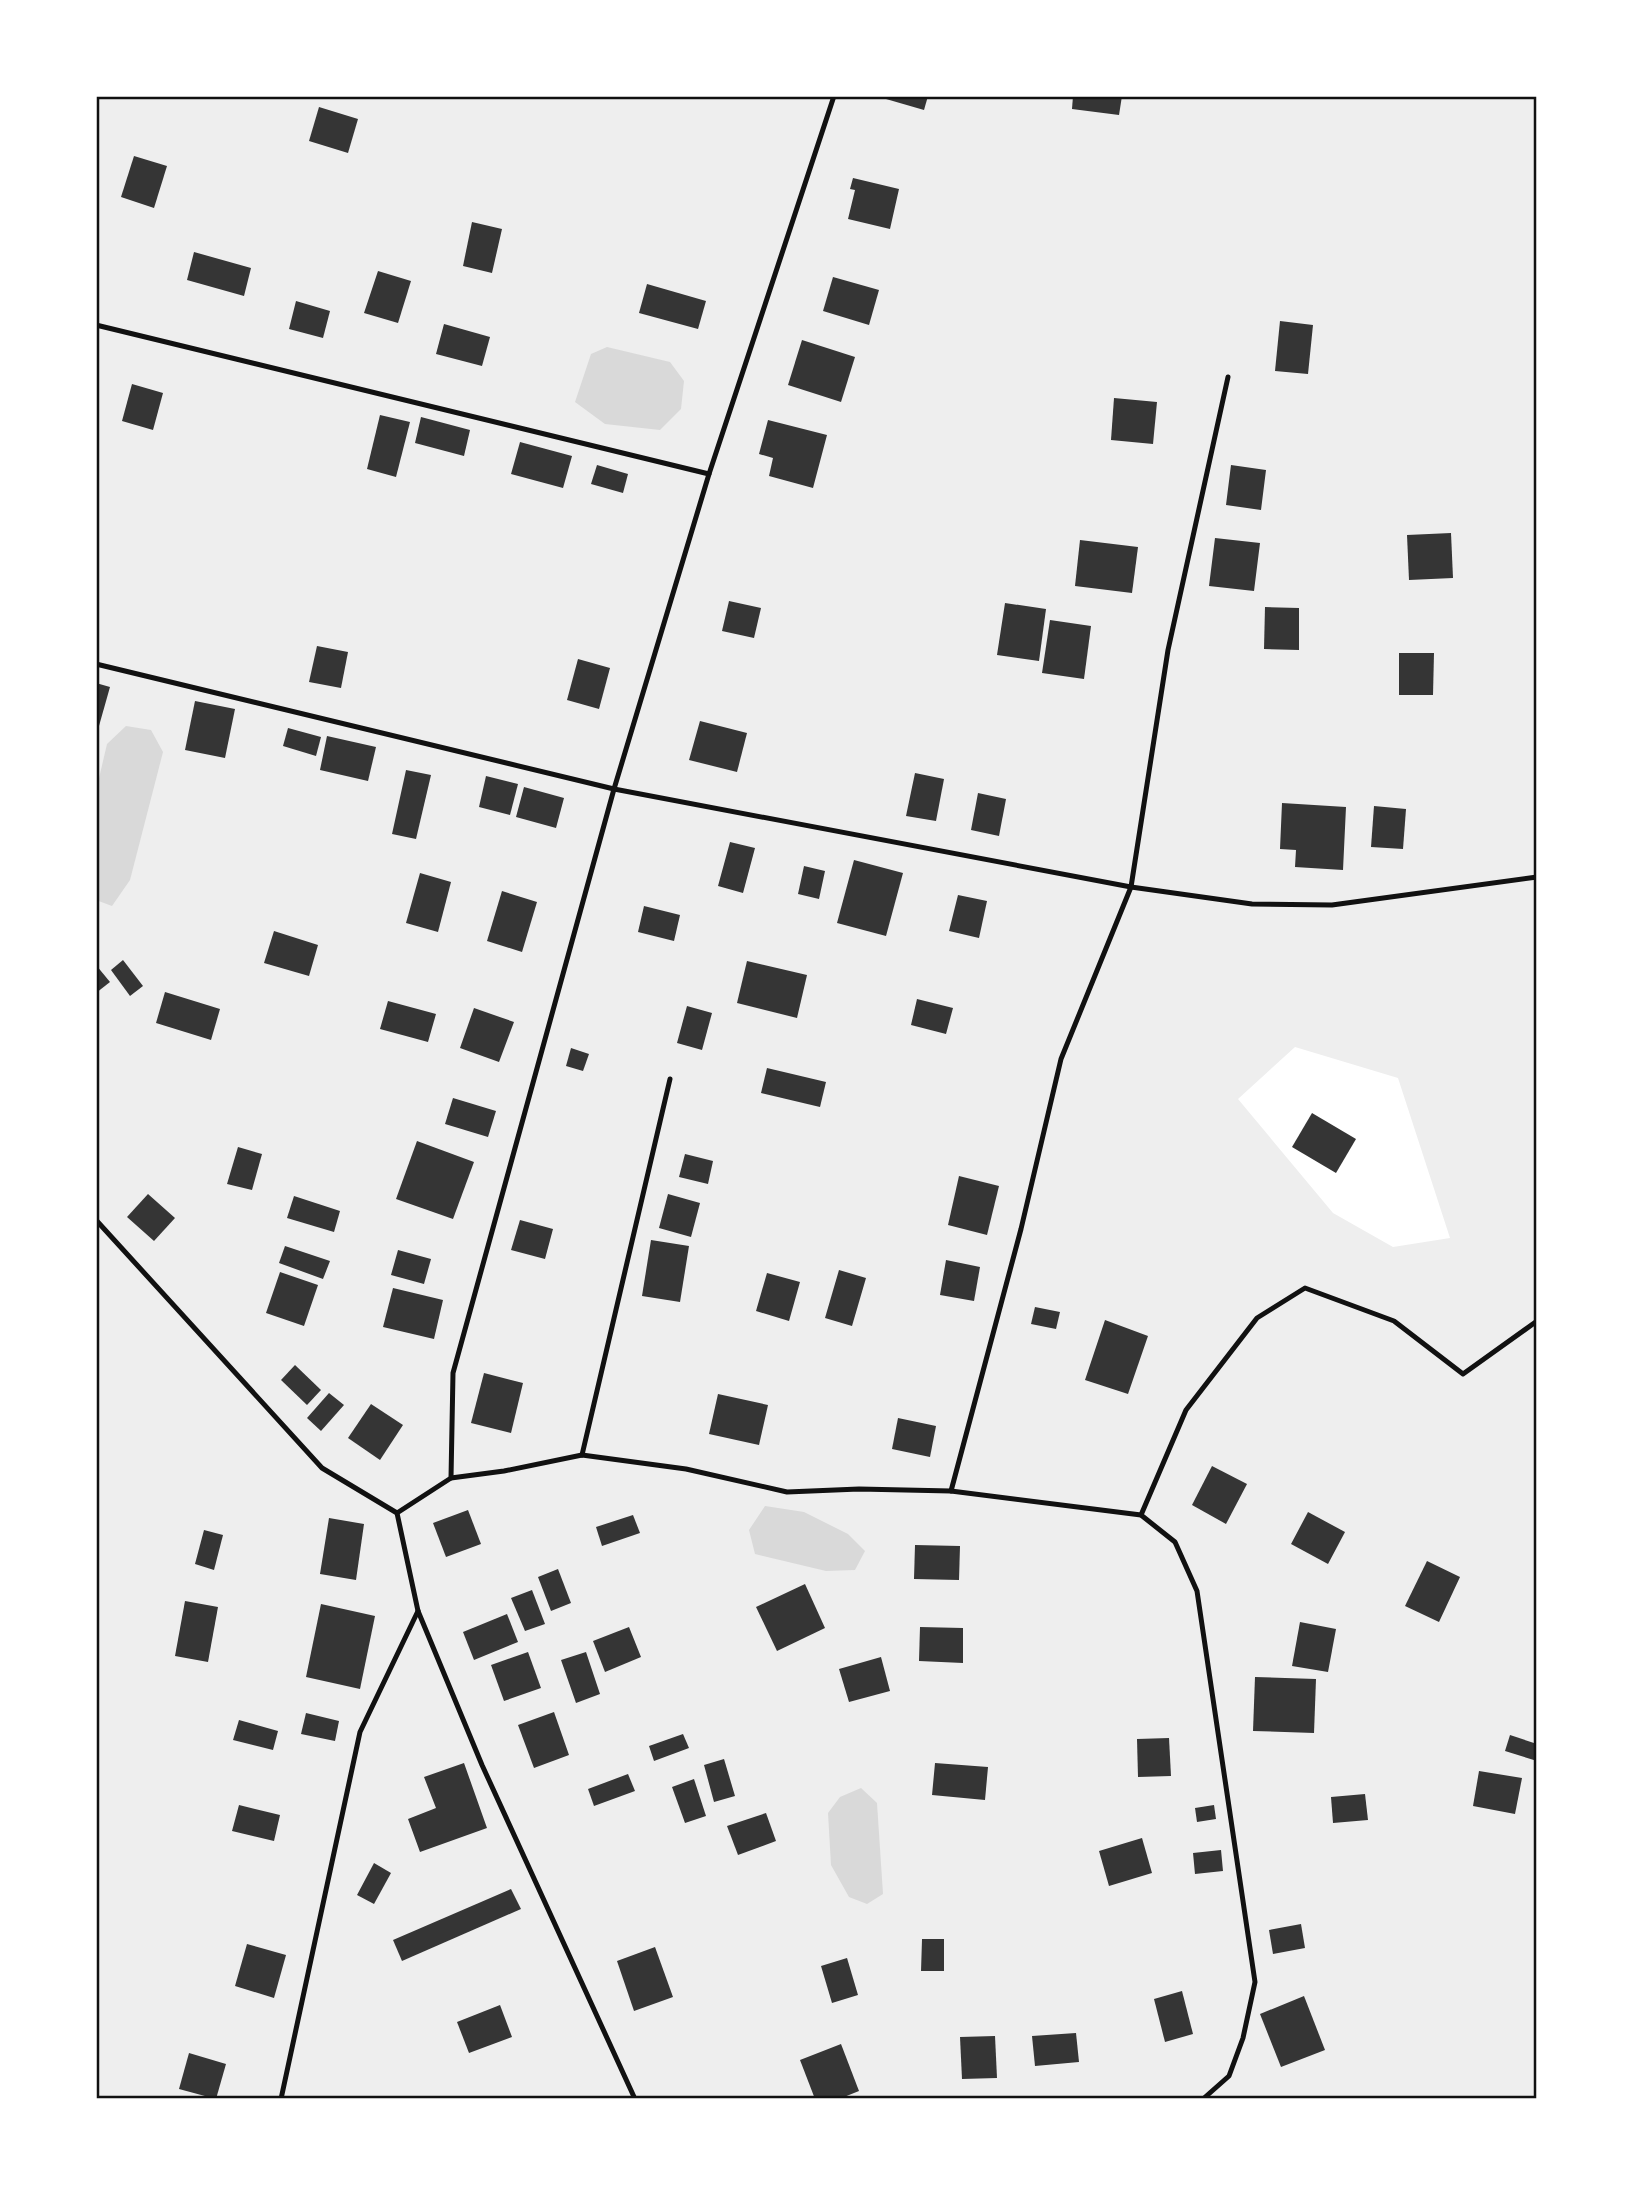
<svg xmlns="http://www.w3.org/2000/svg" width="1633" height="2195" viewBox="0 0 1633 2195" font-family="Helvetica,sans-serif">
<rect width="100%" height="100%" fill="#fff"/>
<path fill="#eee" fill-rule="evenodd" d="M96,96H1537V2099H96ZM1295,1047L1398,1078L1450,1238L1393,1247L1333,1213L1238,1099Z"/>
<g fill="#d9d9d9">
<polygon points="607,347 670,362 684,381 681,409 660,430 605,424 575,402 591,354"/>
<polygon points="126,726 151,730 163,752 130,880 112,906 96,900 96,791 107,744"/>
<polygon points="765,1506 804,1512 848,1534 865,1551 855,1570 826,1571 755,1554 749,1530"/>
<polygon points="861,1788 877,1803 883,1894 867,1904 849,1897 831,1865 828,1813 840,1797"/>
</g>
<g fill="#353535">
<polygon points="886,96 928,96 924,110 886,99"/>
<polygon points="1073,96 1122,96 1119,115 1072,109"/>
<polygon points="319,107 358,119 348,153 309,141"/>
<polygon points="134,156 167,166 154,208 121,197"/>
<polygon points="853,178 899,189 890,229 848,219 855,190 850,189"/>
<polygon points="472,222 502,229 492,273 463,266"/>
<polygon points="194,252 251,268 244,296 187,280"/>
<polygon points="378,271 411,281 398,323 364,313"/>
<polygon points="833,277 879,290 869,325 823,311"/>
<polygon points="647,284 706,301 698,329 639,313"/>
<polygon points="296,301 330,311 323,338 289,329"/>
<polygon points="1280,321 1313,325 1308,374 1275,371"/>
<polygon points="444,324 490,337 482,366 436,354"/>
<polygon points="802,340 855,357 841,402 788,385"/>
<polygon points="132,384 163,393 153,430 122,421"/>
<polygon points="1114,398 1157,402 1153,444 1111,440"/>
<polygon points="380,415 410,422 396,477 367,469"/>
<polygon points="421,417 470,430 464,456 415,443"/>
<polygon points="768,420 827,435 813,488 769,476 773,458 759,454"/>
<polygon points="520,442 572,456 563,488 511,474"/>
<polygon points="597,465 628,474 623,493 591,484"/>
<polygon points="1231,465 1266,470 1261,510 1226,505"/>
<polygon points="1451,533 1453,578 1409,580 1407,535"/>
<polygon points="1215,538 1260,543 1254,591 1209,586"/>
<polygon points="1080,540 1138,547 1132,593 1075,586"/>
<polygon points="729,601 761,608 754,638 722,631"/>
<polygon points="1005,603 1046,609 1039,661 997,655"/>
<polygon points="1265,607 1299,608 1299,650 1264,649"/>
<polygon points="1050,620 1091,626 1084,679 1042,673"/>
<polygon points="317,646 348,652 341,688 309,682"/>
<polygon points="1399,653 1434,653 1433,695 1399,695"/>
<polygon points="578,659 610,668 599,709 567,700"/>
<polygon points="96,683 110,687 97,733 96,733"/>
<polygon points="195,701 235,709 225,758 185,750"/>
<polygon points="700,721 747,733 737,772 689,760"/>
<polygon points="288,728 321,737 316,756 283,746"/>
<polygon points="327,736 376,747 368,781 320,770"/>
<polygon points="406,770 431,775 416,839 392,834"/>
<polygon points="915,773 944,779 936,821 906,816"/>
<polygon points="486,776 518,784 510,815 479,807"/>
<polygon points="524,787 564,798 556,828 516,817"/>
<polygon points="978,793 1006,799 999,836 971,830"/>
<polygon points="1282,803 1346,807 1343,870 1295,867 1296,850 1280,849"/>
<polygon points="1374,806 1406,809 1403,849 1371,847"/>
<polygon points="730,842 755,848 743,893 718,886"/>
<polygon points="854,860 903,873 886,936 837,923"/>
<polygon points="804,866 825,871 819,899 798,894"/>
<polygon points="420,873 451,882 438,932 406,923"/>
<polygon points="502,891 537,902 522,952 487,941"/>
<polygon points="958,895 987,901 979,938 949,931"/>
<polygon points="644,906 680,915 674,941 638,932"/>
<polygon points="274,931 318,945 309,976 264,963"/>
<polygon points="123,960 143,986 130,996 111,970"/>
<polygon points="747,961 807,975 797,1018 737,1003"/>
<polygon points="96,965 110,982 96,993"/>
<polygon points="165,992 220,1009 211,1040 156,1023"/>
<polygon points="917,999 953,1008 946,1034 911,1025"/>
<polygon points="388,1001 436,1014 428,1042 380,1029"/>
<polygon points="687,1006 712,1013 702,1050 677,1043"/>
<polygon points="474,1008 514,1022 499,1062 460,1048"/>
<polygon points="571,1048 589,1054 583,1071 566,1066"/>
<polygon points="767,1068 826,1082 820,1107 761,1093"/>
<polygon points="453,1098 496,1111 488,1137 445,1124"/>
<polygon points="1312,1113 1356,1139 1336,1173 1292,1147"/>
<polygon points="417,1141 474,1162 453,1219 396,1199"/>
<polygon points="238,1147 262,1154 252,1190 227,1184"/>
<polygon points="685,1154 713,1161 708,1184 679,1177"/>
<polygon points="959,1176 999,1186 987,1235 948,1225"/>
<polygon points="148,1194 175,1218 154,1241 127,1217"/>
<polygon points="668,1194 700,1203 691,1237 659,1228"/>
<polygon points="294,1196 340,1211 334,1232 287,1218"/>
<polygon points="520,1220 553,1229 545,1259 511,1250"/>
<polygon points="651,1240 689,1246 680,1302 642,1296"/>
<polygon points="285,1246 330,1261 323,1279 279,1263"/>
<polygon points="398,1250 431,1259 424,1284 391,1275"/>
<polygon points="946,1260 980,1267 974,1301 940,1295"/>
<polygon points="839,1270 866,1278 852,1326 825,1318"/>
<polygon points="280,1272 318,1285 304,1326 266,1313"/>
<polygon points="767,1273 800,1282 789,1321 756,1311"/>
<polygon points="393,1288 443,1300 434,1339 383,1327"/>
<polygon points="1035,1307 1060,1312 1056,1329 1031,1324"/>
<polygon points="1105,1320 1148,1336 1128,1394 1085,1380"/>
<polygon points="295,1365 321,1390 307,1405 281,1380"/>
<polygon points="484,1373 523,1383 511,1433 471,1423"/>
<polygon points="329,1393 344,1405 321,1431 307,1418"/>
<polygon points="718,1394 768,1405 759,1445 709,1434"/>
<polygon points="371,1404 403,1425 380,1460 348,1438"/>
<polygon points="898,1418 936,1426 930,1457 892,1449"/>
<polygon points="1212,1466 1247,1484 1226,1524 1192,1505"/>
<polygon points="468,1510 481,1544 446,1557 433,1523"/>
<polygon points="1308,1512 1345,1532 1328,1564 1291,1544"/>
<polygon points="633,1515 640,1533 602,1546 596,1527"/>
<polygon points="329,1518 364,1524 356,1580 320,1574"/>
<polygon points="204,1530 223,1535 214,1570 195,1564"/>
<polygon points="915,1545 960,1546 959,1580 914,1579"/>
<polygon points="1427,1561 1460,1577 1439,1622 1405,1606"/>
<polygon points="558,1569 571,1603 551,1611 538,1577"/>
<polygon points="805,1584 825,1628 777,1651 756,1607"/>
<polygon points="532,1590 545,1624 525,1631 511,1598"/>
<polygon points="185,1601 218,1607 208,1662 175,1656"/>
<polygon points="321,1604 375,1616 360,1689 306,1677"/>
<polygon points="507,1614 518,1642 474,1660 463,1632"/>
<polygon points="1300,1622 1336,1629 1328,1672 1292,1666"/>
<polygon points="629,1627 641,1657 605,1672 593,1641"/>
<polygon points="920,1627 963,1628 963,1663 919,1661"/>
<polygon points="528,1652 541,1688 504,1701 491,1665"/>
<polygon points="586,1652 600,1694 576,1703 561,1660"/>
<polygon points="881,1657 890,1691 849,1702 839,1669"/>
<polygon points="1255,1677 1316,1679 1314,1733 1253,1731"/>
<polygon points="554,1712 569,1755 534,1768 518,1725"/>
<polygon points="306,1713 339,1721 335,1741 301,1734"/>
<polygon points="239,1720 278,1731 273,1750 233,1740"/>
<polygon points="683,1734 689,1748 654,1761 649,1746"/>
<polygon points="1510,1735 1537,1744 1537,1761 1505,1751"/>
<polygon points="1169,1738 1171,1776 1138,1777 1137,1739"/>
<polygon points="724,1759 735,1796 714,1802 704,1765"/>
<polygon points="464,1763 487,1828 420,1852 408,1819 436,1808 424,1777"/>
<polygon points="935,1763 988,1767 985,1800 932,1795"/>
<polygon points="1479,1771 1522,1778 1515,1814 1473,1806"/>
<polygon points="628,1774 635,1791 594,1806 588,1789"/>
<polygon points="694,1779 706,1816 685,1823 672,1787"/>
<polygon points="1365,1794 1368,1820 1333,1823 1331,1797"/>
<polygon points="239,1805 280,1815 274,1841 232,1831"/>
<polygon points="1214,1805 1216,1819 1197,1822 1195,1808"/>
<polygon points="766,1813 776,1841 738,1855 727,1826"/>
<polygon points="1142,1838 1152,1873 1109,1886 1099,1851"/>
<polygon points="1221,1850 1223,1871 1195,1874 1193,1853"/>
<polygon points="374,1863 391,1873 374,1904 357,1895"/>
<polygon points="511,1889 521,1909 402,1961 393,1940"/>
<polygon points="1301,1924 1305,1948 1273,1954 1269,1930"/>
<polygon points="922,1939 944,1939 944,1971 921,1971"/>
<polygon points="247,1944 286,1955 274,1998 235,1986"/>
<polygon points="655,1947 673,1997 634,2011 617,1961"/>
<polygon points="847,1958 858,1995 832,2003 821,1966"/>
<polygon points="1182,1991 1193,2034 1165,2042 1154,1999"/>
<polygon points="1304,1996 1325,2050 1281,2067 1260,2014"/>
<polygon points="500,2005 512,2037 469,2053 457,2022"/>
<polygon points="1076,2033 1079,2062 1035,2066 1032,2036"/>
<polygon points="995,2036 997,2078 962,2079 960,2037"/>
<polygon points="841,2044 859,2091 839,2099 815,2099 800,2060"/>
<polygon points="189,2053 226,2064 216,2099 179,2089"/>
</g>
<g fill="none" stroke-linecap="round" stroke-linejoin="round">
<g stroke="#111" stroke-width="5">
<polyline points="96,325 709,474"/>
<polyline points="96,664 614,789 1131,887 1252,904 1332,905 1537,877"/>
<polyline points="96,1220 322,1468 397,1513 418,1611 482,1765 635,2099"/>
<polyline points="582,1455 670,1079"/>
<polyline points="451,1478 504,1471 582,1455 686,1469 787,1492 859,1489 951,1491 1141,1515 1175,1542 1197,1591 1255,1982 1243,2038 1229,2076 1203,2099"/>
<polyline points="951,1491 1021,1229 1061,1059 1131,887 1168,650 1228,377"/>
<polyline points="397,1513 451,1478 453,1373 614,789 709,474 834,96"/>
<polyline points="1141,1515 1186,1410 1257,1318 1305,1288 1394,1321 1463,1374 1537,1321"/>
<polyline points="281,2099 360,1732 418,1611"/>
</g>
</g>
<rect width="1633" height="2195" fill="none" stroke="#ffffff" stroke-width="196"/>
<rect x="98" y="98" width="1437" height="1999" fill="none" stroke="#111" stroke-width="2.5"/>
</svg>
